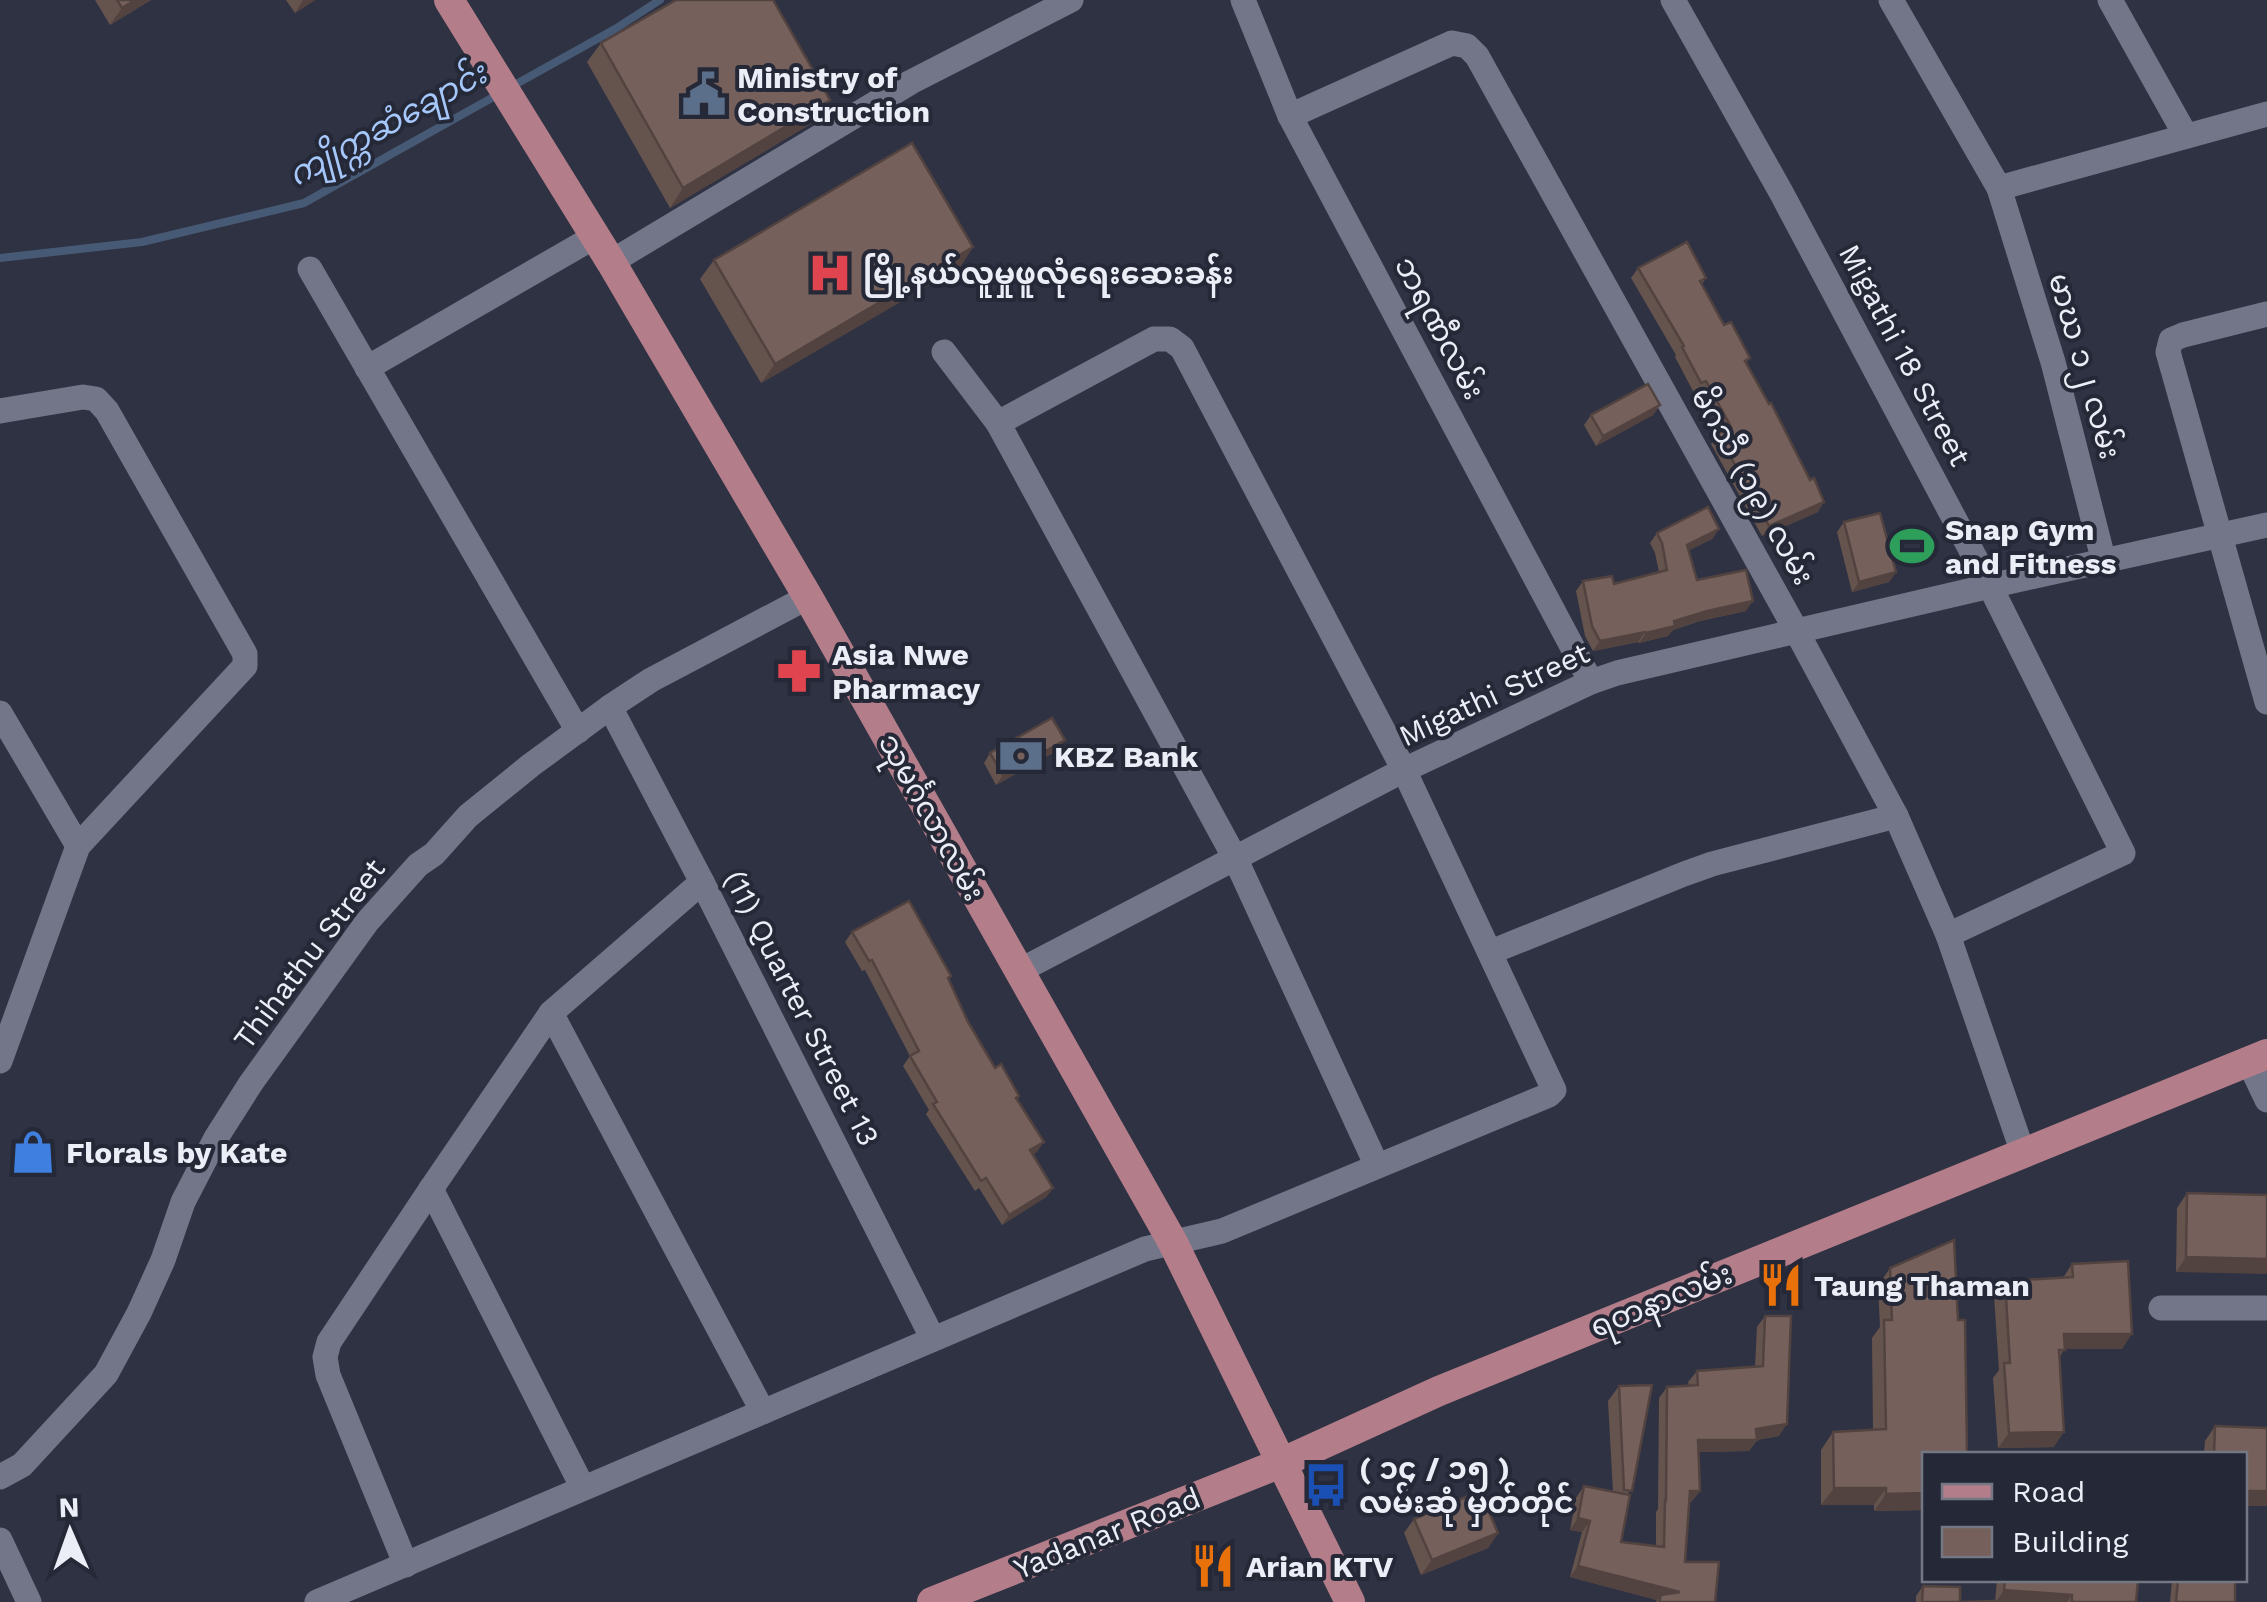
<svg xmlns="http://www.w3.org/2000/svg" width="2267" height="1602" viewBox="0 0 2267 1602" font-family="'Work Sans','Noto Sans Myanmar',sans-serif">
<rect width="100%" height="100%" fill="#2f3242"/>
<g fill="none" stroke-linecap="round" stroke-linejoin="round">
<g stroke="#475a75" stroke-width="8">
<polyline points="509,88 615,29 660,0"/>
<polyline points="0,258 142,242 304,203 497,95"/>
</g>
<g stroke="#727688" stroke-width="25">
<polyline points="1243,0 1290,116 1591,682"/>
<polyline points="1673,0 1782,194 1990,586 2123,853 1948,935"/>
<polyline points="1891,0 1999,188 2053,362 2104,562"/>
<polyline points="2110,0 2186,136"/>
<polyline points="1290,116 1452,43 1467,46 1477,56 1797,632 1896,816 1948,935 2023,1153"/>
<polyline points="1999,188 2267,114"/>
<polyline points="611,262 911,82 1071,0"/>
<polyline points="310,269 578,731"/>
<polyline points="2267,314 2183,335 2171,340 2168,352 2267,702"/>
<polyline points="944,352 998,423 1236,860 1377,1166"/>
<polyline points="367,368 594,237"/>
<polyline points="0,411 83,397 96,399 107,411 245,654 245,666 78,846 0,1061"/>
<polyline points="610,707 702,882 933,1339"/>
<polyline points="0,713 78,846"/>
<polyline points="1491,952 1684,874 1712,864 1896,816"/>
<polyline points="1019,971 1404,770 1591,682 1617,673 1990,586 2267,525"/>
<polyline points="551,1013 763,1412"/>
<polyline points="2249,1062 2267,1100"/>
<polyline points="431,1189 583,1488"/>
<polyline points="2161,1308 2267,1308"/>
<polyline points="0,1477 22,1465 106,1374 139,1313 163,1260 183,1202 216,1138 251,1083 367,922 418,865 434,854 468,816 531,765 610,707 651,680 808,597"/>
<polyline points="0,1540 29,1602"/>
<polyline points="406,1565 328,1375 325,1357 329,1342 431,1189 551,1013 702,882"/>
<polyline points="317,1602 1145,1249 1222,1231 1549,1095 1554,1090 1404,770 1182,348 1170,339 1154,339 998,423"/>
</g>
<g stroke="#b37d89" stroke-width="30">
<polyline points="449,0 611,262 808,597 1172,1241 1350,1602"/>
<polyline points="932,1602 1281,1463 1439,1391 2267,1054"/>
</g>
</g>
<g fill="#65534e">
<polygon points="95,0 151,0 110,25"/>
<polygon points="286,0 315,0 295,13"/>
<polygon points="601,43 817,120 670,208 587,62"/>
<polygon points="973,247 960,267 761,383 700,279 714,260"/>
<polygon points="1638,268 1706,278 1701,285 1724,325 1750,358 1746,363 1818,512 1762,536 1711,444 1718,434 1722,432 1699,390 1694,393 1675,357 1676,355 1631,278"/>
<polygon points="1660,405 1653,415 1596,446 1584,425 1591,415"/>
<polygon points="1844,522 1896,572 1889,582 1852,592 1837,532"/>
<polygon points="1719,529 1712,539 1688,550 1697,580 1746,611 1700,621 1673,630 1668,636 1639,643 1638,642 1593,651 1585,636 1576,591 1583,581 1614,584 1659,572 1655,553 1650,543 1657,533"/>
<polygon points="1058,750 996,785 984,763 990,753"/>
<polygon points="852,932 951,976 949,979 968,1022 995,1068 1017,1099 1037,1152 1033,1154 1053,1188 1046,1197 1002,1225 979,1188 975,1191 926,1114 929,1110 903,1066 910,1056 865,970 862,971 845,942"/>
<polygon points="2187,1193 2267,1195 2176,1272 2177,1208"/>
<polygon points="2072,1264 2122,1349 2064,1349 2060,1357 2054,1447 1998,1448 1993,1378 1999,1370 1994,1296 2005,1281 2063,1278"/>
<polygon points="1890,1268 1924,1454 1924,1510 1874,1511 1874,1505 1821,1505 1821,1450 1833,1432 1873,1430 1872,1338 1880,1327 1878,1286"/>
<polygon points="1765,1316 1779,1436 1757,1440 1749,1451 1699,1452 1700,1491 1691,1502 1689,1502 1685,1562 1715,1602 1656,1602 1657,1600 1570,1577 1582,1532 1570,1530 1576,1498 1584,1486 1613,1492 1608,1401 1619,1386 1629,1495 1621,1542 1656,1546 1656,1512 1658,1509 1659,1398 1667,1387 1689,1386 1688,1382 1697,1371 1755,1367 1757,1327"/>
<polygon points="2215,1426 2244,1454 2204,1454 2205,1441"/>
<polygon points="1414,1519 1498,1533 1488,1548 1421,1575 1404,1533"/>
<polygon points="1997,1580 2138,1580 2136,1602 1962,1602 1995,1601"/>
<polygon points="2172,1580 2235,1580 2235,1602 2170,1602"/>
<polygon points="1923,1586 1960,1602 1916,1602 1916,1596"/>
</g>
<g fill="#524340">
<polygon points="135,0 151,0 110,25 122,8"/>
<polygon points="303,0 315,0 295,13"/>
<polygon points="830,100 817,120 670,208 683,188"/>
<polygon points="973,247 960,267 761,383 775,364"/>
<polygon points="1660,405 1653,415 1596,446 1603,436"/>
<polygon points="1824,502 1818,512 1762,536 1769,526"/>
<polygon points="1719,529 1712,539 1680,555 1687,545"/>
<polygon points="1896,572 1889,582 1852,592 1859,582"/>
<polygon points="1753,601 1746,611 1700,621 1673,630 1668,636 1639,643 1646,633 1674,621 1707,611"/>
<polygon points="1645,632 1638,642 1593,651 1600,641"/>
<polygon points="1065,740 1058,750 996,785 1003,775"/>
<polygon points="1044,1142 1037,1152 1023,1160 1030,1150"/>
<polygon points="1053,1188 1046,1197 1002,1225 1009,1215"/>
<polygon points="2186,1257 2267,1259 2267,1274 2176,1272"/>
<polygon points="2064,1334 2132,1334 2122,1349 2053,1349"/>
<polygon points="1787,1424 1779,1436 1756,1440 1749,1451 1690,1452 1698,1440"/>
<polygon points="2064,1432 2054,1447 1998,1448 2009,1433"/>
<polygon points="1834,1488 1886,1488 1874,1505 1821,1505"/>
<polygon points="1690,1491 1700,1491 1691,1502 1682,1502"/>
<rect x="2244" y="1491" width="23" height="15"/>
<polygon points="1924,1493 1924,1510 1874,1511 1886,1494"/>
<polygon points="1578,1518 1590,1521 1582,1532 1570,1530"/>
<polygon points="1498,1533 1488,1548 1421,1575 1432,1560"/>
<polygon points="1578,1566 1680,1592 1661,1595 1657,1600 1570,1577"/>
<polygon points="2004,1590 2072,1595 2067,1602 1996,1602"/>
</g>
<g fill="#75605b" stroke="#524340" stroke-width="2.5">
<polygon points="117,0 135,0 122,8"/>
<polygon points="676,0 773,0 830,100 683,188 601,43"/>
<polygon points="912,143 973,247 775,364 714,260"/>
<polygon points="1687,242 1706,278 1700,281 1724,325 1731,322 1750,358 1745,361 1769,404 1771,403 1810,480 1814,478 1824,502 1769,526 1718,434 1731,427 1706,381 1701,383 1682,347 1684,346 1638,268"/>
<polygon points="1648,384 1660,405 1603,436 1591,415"/>
<polygon points="1708,507 1719,529 1687,545 1697,580 1746,570 1753,601 1707,611 1674,621 1675,626 1646,633 1645,632 1600,641 1592,626 1583,581 1612,576 1614,584 1667,570 1662,543 1657,533"/>
<polygon points="1880,513 1896,572 1859,582 1844,522"/>
<polygon points="1052,718 1065,740 1003,775 990,753"/>
<polygon points="909,901 951,976 948,978 968,1022 995,1068 1001,1064 1019,1096 1016,1098 1044,1142 1030,1150 1053,1188 1009,1215 986,1178 981,1181 933,1104 937,1102 910,1056 919,1051 872,960 869,961 852,932"/>
<polygon points="2187,1193 2267,1195 2267,1259 2186,1257"/>
<polygon points="1954,1240 1958,1320 1965,1320 1967,1454 1924,1454 1924,1493 1886,1494 1886,1488 1834,1488 1833,1432 1886,1429 1884,1320 1892,1320 1890,1268"/>
<polygon points="2128,1261 2132,1334 2064,1334 2065,1350 2059,1350 2064,1432 2009,1433 2004,1363 2010,1363 2005,1281 2073,1277 2072,1264"/>
<polygon points="1765,1316 1791,1316 1787,1424 1756,1429 1757,1440 1698,1440 1700,1491 1690,1491 1685,1562 1719,1562 1715,1602 1659,1602 1661,1595 1680,1592 1578,1566 1590,1521 1578,1518 1584,1486 1630,1495 1621,1542 1664,1547 1665,1500 1666,1500 1667,1387 1698,1385 1697,1371 1763,1366"/>
<polygon points="1652,1385 1632,1491 1624,1490 1619,1386"/>
<polygon points="2215,1426 2267,1428 2267,1491 2244,1491 2244,1454 2214,1454"/>
<polygon points="1480,1491 1498,1533 1432,1560 1414,1519"/>
<polygon points="2005,1580 2138,1580 2136,1602 2072,1602 2072,1595 2004,1590"/>
<polygon points="2178,1580 2235,1580 2235,1602 2176,1602"/>
<polygon points="1923,1586 1960,1587 1960,1602 1922,1602"/>
<polygon points="2020,1600 2020,1602 1962,1602"/>
</g>
<defs>
<g id="civic-bare" transform="scale(3.45)"><path d="M-.6-6.5H3V-4.5H.6V-3L4-1V1h2V6H-6V1h2V-1L-.6-3ZM-1.2 2.5V6h2.4V2.5Z" fill="#5c6f8a" stroke="#252837" stroke-width="2.5" paint-order="stroke"/></g>
<g id="hospital-bare" transform="scale(3.45)"><path d="M-5-5h3v3.5h4V-5h3V5h-3V1.5h-4V5h-3Z" fill="#e0444e" stroke="#252837" stroke-width="2.5" paint-order="stroke"/></g>
<g id="stadium-bare" transform="scale(3.45)"><path d="M0-5a6.5 5 0 1 0 0 10a6.5 5 0 1 0 0-10ZM-3.5-1.8h7v3.6h-7Z" fill="#2e9e5b" stroke="#252837" stroke-width="2.5" paint-order="stroke"/></g>
<g id="pharmacy-bare" transform="scale(3.45)"><path d="M-2-6h4v4h4v4h-4v4h-4v-4h-4v-4h4Z" fill="#e0444e" stroke="#252837" stroke-width="2.5" paint-order="stroke"/></g>
<g id="bank-bare" transform="scale(3.45)"><path d="M-6-4H6V4H-6ZM0-2.3a2.3 2.3 0 1 0 0 4.6a2.3 2.3 0 1 0 0-4.6Z" fill="#5c6f8a" stroke="#252837" stroke-width="2.5" paint-order="stroke"/></g>
<g id="shop-bare" transform="scale(3.45)"><path d="M-5-2.5h2.3a2.7 3.5 0 0 1 5.4 0H5L5.5 6h-11ZM-1.5-2.5h3a1.5 2.3 0 0 0-3 0Z" fill="#3f7fe0" stroke="#252837" stroke-width="2.5" paint-order="stroke"/></g>
<g id="restaurant-bare" transform="scale(3.45)"><path d="M-5-6h1v4h1v-4h1v4h1v-4h1v5L-1.5 .5V6h-2V.5L-5-1ZM5-6V6H3V1.5H1.5Q1.5-4 5-6Z" fill="#e8710a" stroke="#252837" stroke-width="2.5" paint-order="stroke"/></g>
<g id="bus-bare" transform="scale(3.45)"><path d="M-5-6H5V4H4V6H2V4H-2V6H-4V4H-5ZM-3.5-4V0h7V-4ZM-3.5 1.2v1.5H-2V1.2ZM2 1.2v1.5H3.5V1.2Z" fill="#1a4fb4" stroke="#252837" stroke-width="2.5" paint-order="stroke"/></g>
</defs>
<g fill-rule="evenodd">
<use href="#civic-bare" x="704" y="94"/>
<use href="#hospital-bare" x="830" y="273"/>
<use href="#stadium-bare" x="1912" y="546"/>
<use href="#pharmacy-bare" x="799" y="671"/>
<use href="#bank-bare" x="1021" y="756"/>
<use href="#shop-bare" x="33" y="1152"/>
<use href="#restaurant-bare" x="1781" y="1285"/>
<use href="#bus-bare" x="1326" y="1485"/>
<use href="#restaurant-bare" x="1213" y="1566"/>
</g>
<g text-anchor="middle" dominant-baseline="central" stroke-width="8" stroke-linejoin="round" paint-order="stroke">
<g font-size="30" font-weight="bold" fill="#ebedf7" stroke="#252837" text-anchor="start">
<text x="737" y="77">Ministry of<tspan x="737" dy="34">Construction</tspan></text>
<text x="863" y="273">မြို့နယ်လူမှုဖူလုံရေးဆေးခန်း</text>
<text x="1945" y="529">Snap Gym<tspan x="1945" dy="34">and Fitness</tspan></text>
<text x="832" y="654">Asia Nwe<tspan x="832" dy="34">Pharmacy</tspan></text>
<text x="1054" y="756">KBZ Bank</text>
<text x="66" y="1152">Florals by Kate</text>
<text x="1814" y="1285">Taung Thaman</text>
<text x="1359" y="1468">( ၁၄ / ၁၅ )<tspan x="1359" dy="34">လမ်းဆုံ မှတ်တိုင်</tspan></text>
<text x="1246" y="1566">Arian KTV</text>
</g>
<g font-size="30" fill="#ebedf7" stroke="#252837">
<text transform="translate(1440 328) rotate(62)">ဘရဏီလမ်း</text>
<text transform="translate(1905 355) rotate(62)">Migathi 18 Street</text>
<text transform="translate(2085 366) rotate(74)">မာဃ ၁၂ လမ်း</text>
<text transform="translate(1753 486) rotate(61)">မိဂသီ (၁၉) လမ်း</text>
<text transform="translate(1494 694) rotate(-25)">Migathi Street</text>
<text transform="translate(932 817) rotate(61)">သုမင်္ဂလာလမ်း</text>
<text transform="translate(309 954) rotate(-53)">Thihathu Street</text>
<text transform="translate(802 1008) rotate(63)">(11) Quarter Street 13</text>
<text transform="translate(1661 1300) rotate(-22)">ရတနာလမ်း</text>
<text transform="translate(1107 1533) rotate(-22)">Yadanar Road</text>
</g>
<g font-size="32" font-style="italic" fill="#a5c7fa" stroke="#252837">
<text transform="translate(387 124) rotate(-29)">ကျိုက္ကဆံချောင်း</text>
</g>
</g>
<rect x="1922" y="1452" width="325" height="130" fill="#252837" stroke="#747784" stroke-width="2.5"/>
<rect x="1942" y="1484" width="50" height="15" fill="#b37d89" stroke="#747784" stroke-width="2.5"/>
<text x="2012" y="1502" font-size="30" fill="#ebedf7">Road</text>
<rect x="1942" y="1527" width="50" height="30" fill="#75605b" stroke="#747784" stroke-width="2.5"/>
<text x="2012" y="1552" font-size="30" fill="#ebedf7">Building</text>
<g transform="translate(70 1532) rotate(358)" stroke="#252837" stroke-width="8" paint-order="stroke">
<path d="M0-8L18 38L0 25L-18 38Z" fill="#ebedf7"/>
<text y="-15" font-size="28" font-weight="bold" text-anchor="middle" fill="#ebedf7">N</text>
</g>
</svg>
